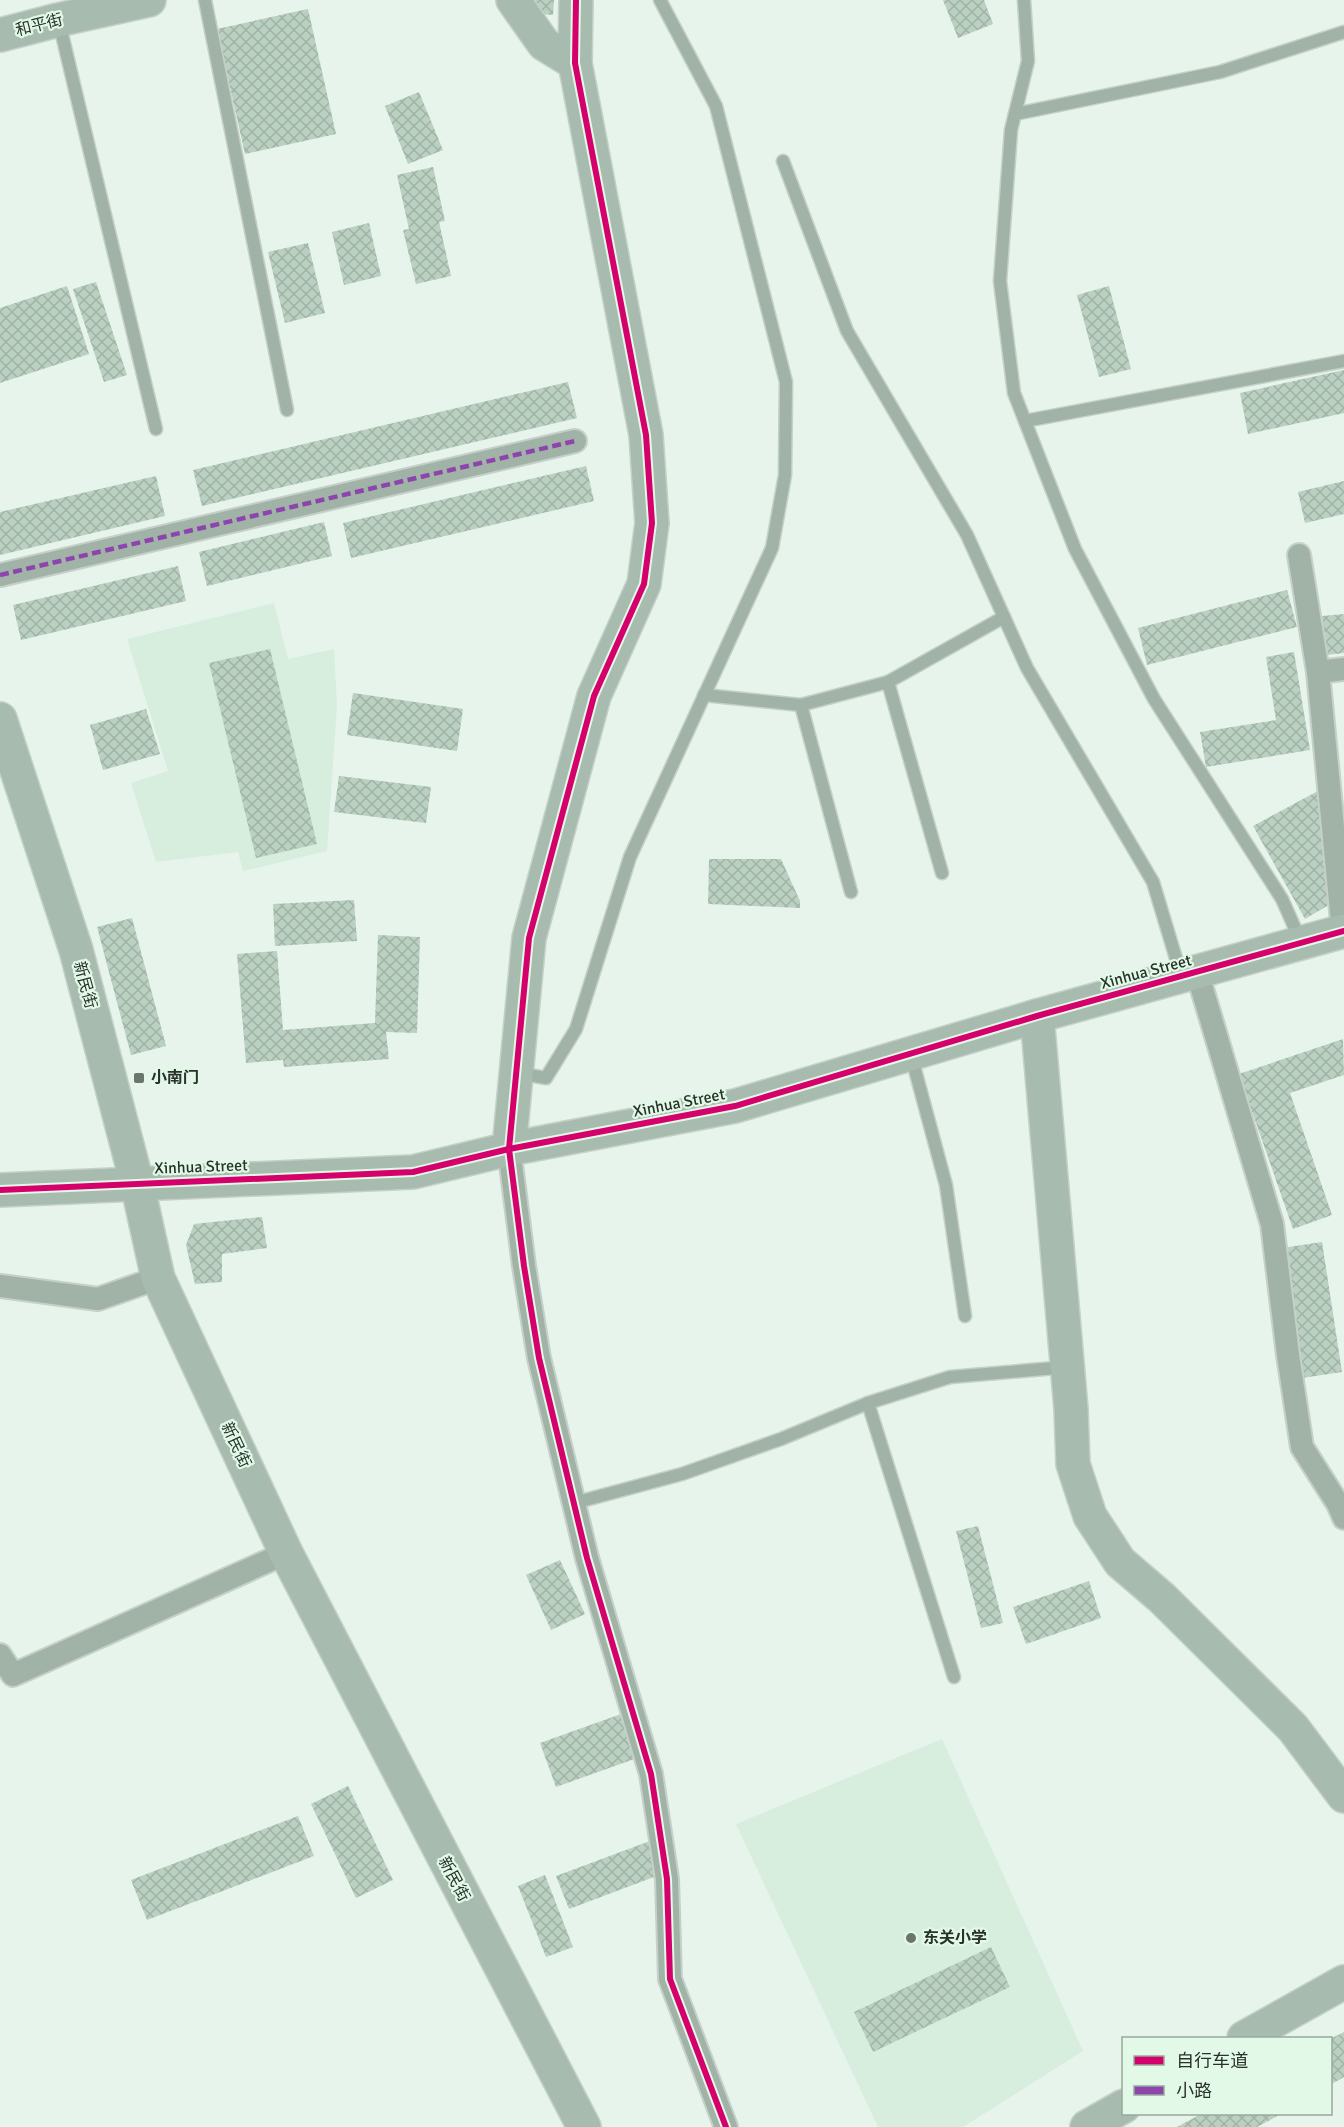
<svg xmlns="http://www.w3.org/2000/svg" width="1344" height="2127" viewBox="0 0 1344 2127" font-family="Signika,'Noto Sans SC',sans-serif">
<defs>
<pattern id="building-cross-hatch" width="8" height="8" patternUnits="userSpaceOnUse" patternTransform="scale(1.5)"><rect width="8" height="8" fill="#bad0c1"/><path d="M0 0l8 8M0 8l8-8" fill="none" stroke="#a0b3a6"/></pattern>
</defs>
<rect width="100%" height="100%" fill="#e7f4eb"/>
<g fill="#d7edde">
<polygon points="274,603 288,659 334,649 337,706 327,851 243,871 238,852 156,862 131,783 168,771 127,639"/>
<polygon points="942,1739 1083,2051 963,2127 878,2127 736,1824"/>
</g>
<g fill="url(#building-cross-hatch)">
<polygon points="529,0 554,0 553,15 528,13"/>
<polygon points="943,0 984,0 993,24 958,38"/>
<polygon points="308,9 336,134 245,154 217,29"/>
<polygon points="419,92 443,150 408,164 385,106"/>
<polygon points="433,167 445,221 439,222 451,276 416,284 403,230 409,229 397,175"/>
<polygon points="369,223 381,276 344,285 332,232"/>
<polygon points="308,243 325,313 285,323 268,252"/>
<polygon points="96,282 127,375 104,382 73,289"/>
<polygon points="67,286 89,354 0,383 0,308"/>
<polygon points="1109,286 1131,369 1099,377 1077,295"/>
<polygon points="1344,370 1344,413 1248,434 1240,393"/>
<polygon points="568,382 577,418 202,506 193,470"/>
<polygon points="586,466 594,501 351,558 343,523"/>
<polygon points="156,476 165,516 0,555 0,512"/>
<polygon points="1344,481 1344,514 1305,523 1298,492"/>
<polygon points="324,522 332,556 207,586 199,552"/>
<polygon points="178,566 186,601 21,640 13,605"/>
<polygon points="1287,590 1297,627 1147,665 1138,628"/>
<polygon points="1344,614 1344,653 1326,655 1322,616"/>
<polygon points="270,649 317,844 256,858 209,663"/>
<polygon points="1294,652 1310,750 1206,767 1200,732 1276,720 1266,657"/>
<polygon points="353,693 463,709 457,751 347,735"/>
<polygon points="146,709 160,754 103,770 90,725"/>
<polygon points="339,776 431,787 426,823 334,812"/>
<polygon points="1318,791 1332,893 1327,906 1305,919 1253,826"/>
<polygon points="709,859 781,859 800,901 800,908 708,904"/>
<polygon points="354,900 357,941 275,946 273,904"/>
<polygon points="132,918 166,1046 131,1055 97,927"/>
<polygon points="378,935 420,937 417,1033 386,1032 389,1059 284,1067 283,1060 246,1063 237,954 277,951 283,1030 375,1023"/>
<polygon points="1343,1039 1344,1075 1290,1093 1332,1215 1293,1229 1239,1074"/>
<polygon points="262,1217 267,1248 222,1254 222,1282 195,1284 186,1245 194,1224"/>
<polygon points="1322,1242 1342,1372 1302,1378 1282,1248"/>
<polygon points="978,1526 1003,1623 981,1628 956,1531"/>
<polygon points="560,1560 585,1614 551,1630 526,1575"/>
<polygon points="1089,1581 1101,1618 1026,1644 1013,1607"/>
<polygon points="624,1713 640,1757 556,1787 540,1743"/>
<polygon points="348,1786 393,1880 356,1898 311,1804"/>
<polygon points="298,1816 314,1856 147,1920 131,1880"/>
<polygon points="650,1841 662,1874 569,1909 556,1876"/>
<polygon points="545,1875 573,1947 546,1957 518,1886"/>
<polygon points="991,1947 1010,1987 873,2052 854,2012"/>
<polygon points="1344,2032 1344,2077 1330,2085 1330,2039"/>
<polygon points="1201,2114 1281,2114 1257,2127 1177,2127"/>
</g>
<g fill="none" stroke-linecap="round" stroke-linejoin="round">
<g stroke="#c5d0c9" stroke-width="15">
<g id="lane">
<polyline points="205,0 287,410"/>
<polyline points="1024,0 1028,61 1011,130 1000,281 1014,393 1075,549 1154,699 1282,899 1301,942"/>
<polyline points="59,22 156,429"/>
<polyline points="1015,114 1220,72 1344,32"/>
<polyline points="783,161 847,331 967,535 1027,668 1153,882 1181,975"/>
<polyline points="1025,421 1344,361"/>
<polyline points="888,682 1004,617"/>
<polyline points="704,695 801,705 851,892"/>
<polyline points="801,705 888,682 942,873"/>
<polyline points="911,1055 946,1185 965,1316"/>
<polyline points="518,1073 546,1078 576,1029 630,857 772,548 785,475 786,382 716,106 660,0"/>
<polyline points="868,1403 954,1677"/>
<polyline points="574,1503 682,1474 781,1439 868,1403 950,1377 1067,1367"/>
</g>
</g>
<g stroke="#c5d0c9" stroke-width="26">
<g id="street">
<polyline points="1299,555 1318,672 1343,932"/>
<polyline points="0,575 575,441"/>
<polyline points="1318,672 1344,669"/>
<polyline points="1197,972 1272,1224 1288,1355 1302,1447 1338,1504 1344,1518"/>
<polyline points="509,1149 524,1266 539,1358 587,1558 651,1774 667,1879 670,1979 726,2127"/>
<polyline points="0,1286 98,1299 158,1278"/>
<polyline points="0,1655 13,1675 286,1553"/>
</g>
</g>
<g stroke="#c5d0c9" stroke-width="36">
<g id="secondary">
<polyline points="513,0 544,44 575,63"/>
<polyline points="0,35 58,20 149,0"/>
<polyline points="0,719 76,950 137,1183 158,1278 286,1553 584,2127"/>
<polyline points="1037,1016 1071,1409 1073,1464 1090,1516 1120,1562 1162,1598 1293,1728 1344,1796"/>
<polyline points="509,1149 529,938 594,696 644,584 652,523 646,435 575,63 576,0"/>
<polyline points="0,1190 413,1172 509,1149 735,1106 1037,1016 1344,931"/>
<polyline points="1244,2038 1344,1982"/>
<polyline points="1087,2127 1124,2106"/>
</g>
</g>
<use href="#lane" stroke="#a1b3a7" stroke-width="12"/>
<use href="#street" stroke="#a1b3a7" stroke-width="22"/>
<use href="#secondary" stroke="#a7bbaf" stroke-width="33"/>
<polyline stroke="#8e44ad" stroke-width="4.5" stroke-dasharray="9 4.5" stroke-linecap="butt" points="0,575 575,441"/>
<g stroke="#e2f9e8" stroke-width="10">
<g id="cycleway">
<polyline points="576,0 575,63 646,435 652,523 644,584 594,696 529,938 509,1149 524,1266 539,1358 587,1558 651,1774 667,1879 670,1979 726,2127"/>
<polyline points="0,1190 413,1172 509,1149 735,1106 1037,1016 1344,931"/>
</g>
</g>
<use href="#cycleway" stroke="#d6006c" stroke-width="6"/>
</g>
<g fill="#6b756e" stroke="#e2f9e8" stroke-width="2">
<rect x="133" y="1072" width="12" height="12" rx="3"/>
<circle cx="911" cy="1938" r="6"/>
</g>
<g text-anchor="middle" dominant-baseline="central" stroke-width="4.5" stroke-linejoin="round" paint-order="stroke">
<g font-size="16" fill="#28312a" stroke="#e2f9e8">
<text transform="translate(39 25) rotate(-14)">和平街</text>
<text transform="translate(1146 972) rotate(-15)">Xinhua Street</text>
<text transform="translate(85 985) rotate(75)">新民街</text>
<text transform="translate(679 1103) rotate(-11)">Xinhua Street</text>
<text transform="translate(201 1167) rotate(-2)">Xinhua Street</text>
<text transform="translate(236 1445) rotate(65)">新民街</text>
<text transform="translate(454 1879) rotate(62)">新民街</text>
</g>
<g font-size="16" font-weight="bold" fill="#28312a" stroke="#e2f9e8" text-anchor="start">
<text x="151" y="1078">小南门</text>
<text x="923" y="1938">东关小学</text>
</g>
</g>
<rect x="1122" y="2037" width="210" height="78" fill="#e2f9e8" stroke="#98a99c" stroke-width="1.5"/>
<rect x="1134" y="2056" width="30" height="9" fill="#d6006c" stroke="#98a99c" stroke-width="1.5"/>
<text x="1176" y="2067" font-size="18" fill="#28312a">自行车道</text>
<rect x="1134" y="2086" width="30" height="9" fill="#8e44ad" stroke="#98a99c" stroke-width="1.5"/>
<text x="1176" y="2097" font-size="18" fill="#28312a">小路</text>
</svg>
